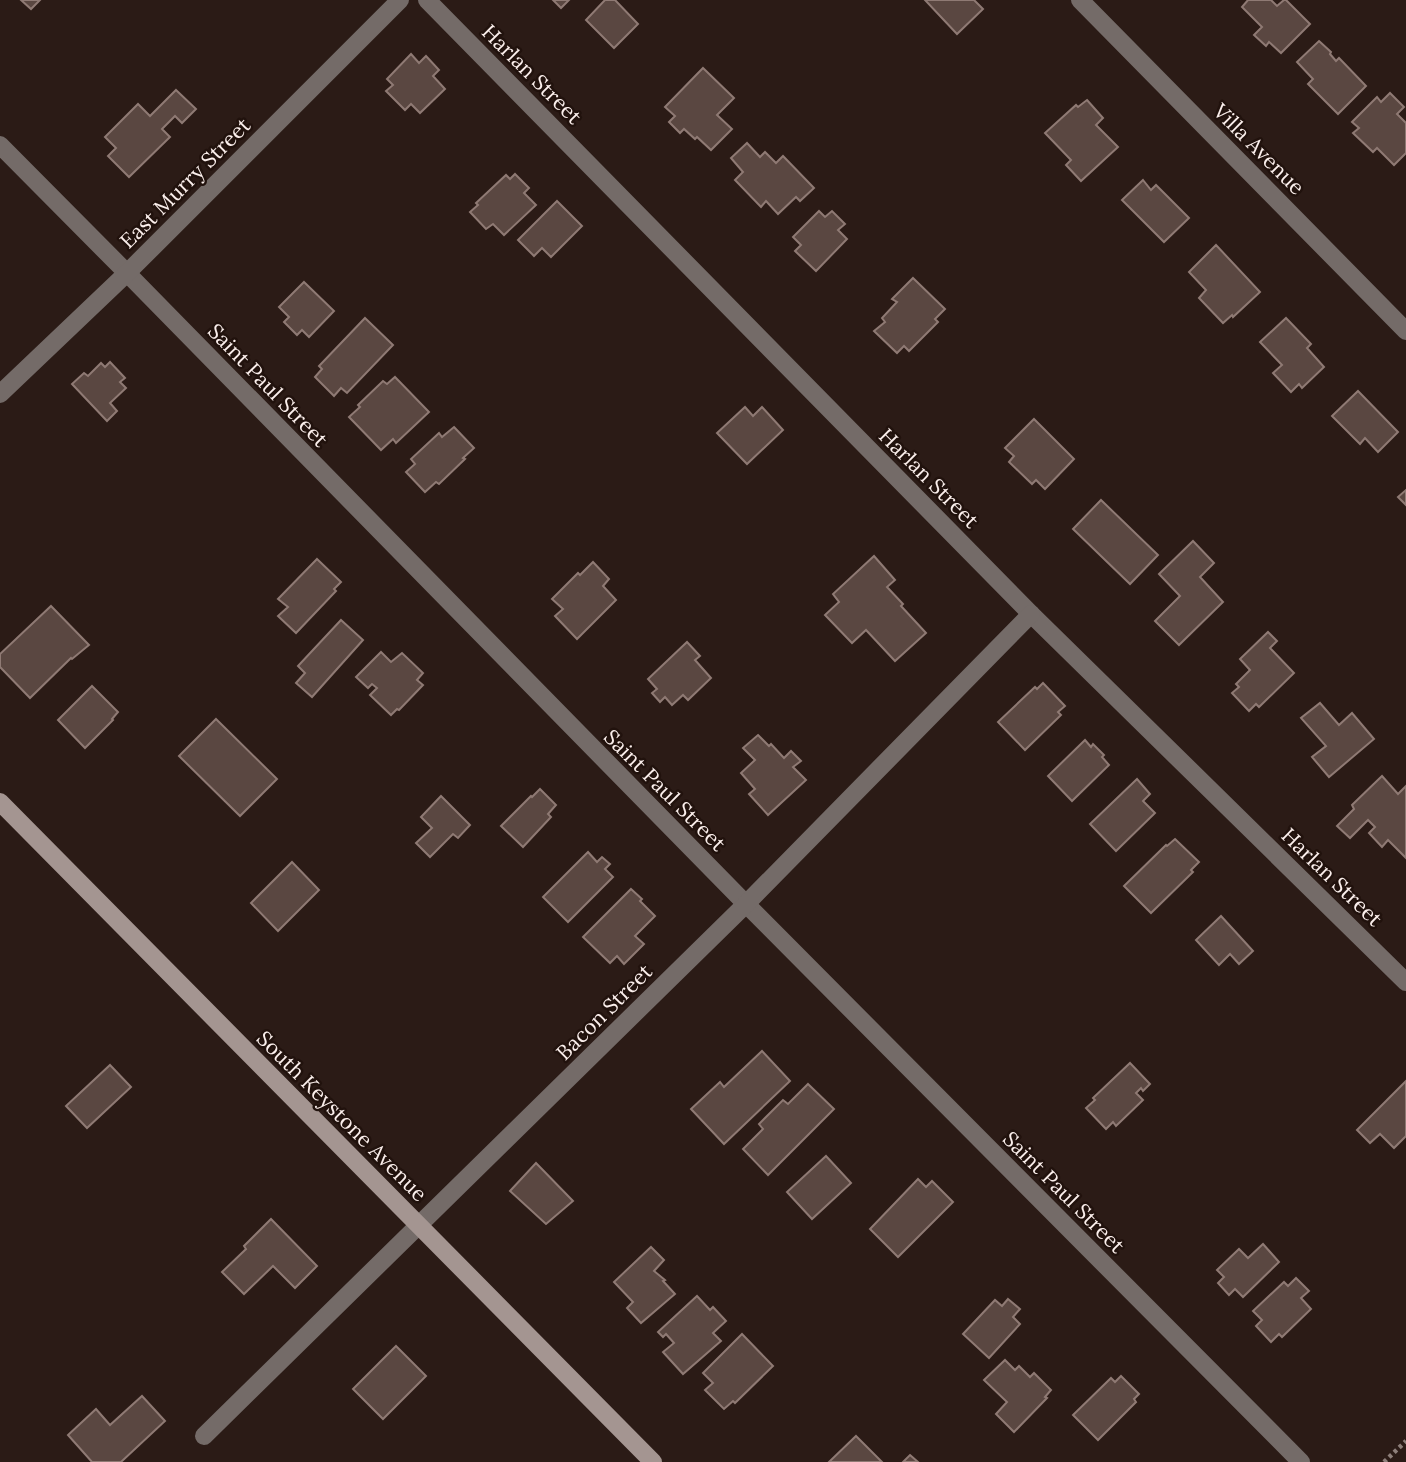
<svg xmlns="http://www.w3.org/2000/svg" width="1406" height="1462" viewBox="0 0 1406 1462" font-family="Lora,serif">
<rect width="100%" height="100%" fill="#2b1b16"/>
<g fill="#5a4741" stroke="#8f7a74" stroke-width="2">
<polygon points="21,0 40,0 31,9"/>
<polygon points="553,0 569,0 561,8"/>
<polygon points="605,0 615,0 638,24 614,48 586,20"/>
<polygon points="925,0 974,0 983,9 957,34"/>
<polygon points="1248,0 1271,0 1277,6 1284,0 1286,0 1310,24 1281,53 1269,42 1266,46 1254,35 1262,27 1242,7"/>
<polygon points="1319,41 1331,52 1330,54 1336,61 1339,58 1366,86 1338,114 1308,84 1313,79 1297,62"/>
<polygon points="411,54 419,63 426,56 439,70 433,76 445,89 420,113 411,104 405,110 386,91 393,85 387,79"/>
<polygon points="703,68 734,98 717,115 732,129 711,150 697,137 695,139 684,129 680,133 669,122 675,116 665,107"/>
<polygon points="176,90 196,109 182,123 175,116 162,129 170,137 129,177 108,156 116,148 105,137 138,104 150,116"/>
<polygon points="1390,93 1404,107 1397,114 1406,123 1406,153 1394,165 1377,148 1373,152 1353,133 1359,128 1352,122 1377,97 1381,102"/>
<polygon points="1087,100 1103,118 1096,125 1118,147 1081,181 1066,165 1071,160 1045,133 1076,105 1078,107"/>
<polygon points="747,143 760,157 765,152 776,163 783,156 814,188 800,201 796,197 778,214 766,201 761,207 735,180 743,172 731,158"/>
<polygon points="515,174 529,188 524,193 536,205 504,235 493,224 486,229 470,212 478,205 476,203 506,175 510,179"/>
<polygon points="1143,180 1151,190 1156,185 1189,218 1164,242 1122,200"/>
<polygon points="557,201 582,226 551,257 542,248 534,256 518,240"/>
<polygon points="819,211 825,217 832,211 845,224 838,230 847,239 816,271 795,251 801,245 793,237"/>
<polygon points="1216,245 1260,292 1233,317 1232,315 1223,323 1199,298 1206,290 1189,272"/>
<polygon points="913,278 945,309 935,319 938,322 909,351 904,346 897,353 874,331 885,322 882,318 897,302 892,299"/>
<polygon points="304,282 334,311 309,337 302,330 297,335 284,322 289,317 279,307"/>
<polygon points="365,318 393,345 347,393 341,388 334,396 315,377 322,369 319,366"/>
<polygon points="1286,318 1311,344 1307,348 1324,367 1302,388 1299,384 1291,392 1273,373 1282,365 1260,342"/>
<polygon points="110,362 125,378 120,382 126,388 110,403 117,411 107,421 72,384 84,373 88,376 101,363 105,367"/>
<polygon points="395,377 429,412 396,443 393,439 381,450 349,417 360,407 358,405 383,381 387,384"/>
<polygon points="1358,391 1398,432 1378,452 1365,438 1360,444 1332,416"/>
<polygon points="745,407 753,416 762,407 783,430 747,464 717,433"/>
<polygon points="1034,419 1074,459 1045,489 1036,480 1032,484 1009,462 1014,456 1005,448"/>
<polygon points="454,427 474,448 463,458 465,459 439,484 436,482 425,492 406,472 415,464 411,459 439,433 442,437"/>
<polygon points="1406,490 1406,505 1398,497"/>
<polygon points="1101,500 1158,555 1130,584 1073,529"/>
<polygon points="1193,541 1214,563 1200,577 1223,602 1179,645 1155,621 1180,596 1159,574"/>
<polygon points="874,556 895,580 887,587 903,604 901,606 926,633 895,661 866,630 852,643 825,615 839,602 833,594"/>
<polygon points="317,559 341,582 334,589 336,591 296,633 278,616 288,607 278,599"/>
<polygon points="593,562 609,579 603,586 616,600 577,639 555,616 563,609 552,599 578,573 580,575"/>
<polygon points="51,606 89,645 72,659 71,658 30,698 0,667 0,654"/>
<polygon points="341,620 363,640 312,697 296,683 305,673 298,666"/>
<polygon points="1268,632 1277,641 1270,648 1294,673 1259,707 1256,704 1249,711 1232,693 1239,687 1236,684 1250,670 1240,659"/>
<polygon points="687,642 700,656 695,660 711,678 688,700 683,695 672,705 665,697 660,702 652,693 657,689 648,679"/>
<polygon points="381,652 391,662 402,653 423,673 417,680 423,685 399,710 397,709 391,715 370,695 377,688 372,684 368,688 356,677"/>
<polygon points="1043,683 1065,706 1058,712 1061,715 1025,750 998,722 1035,687 1037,689"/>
<polygon points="92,686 118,712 112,719 113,720 85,748 58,720"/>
<polygon points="1320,703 1339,725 1352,713 1374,739 1329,777 1312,757 1326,746 1301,718"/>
<polygon points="216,719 277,779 240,816 179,756"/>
<polygon points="758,735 769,746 771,744 784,758 791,751 801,761 793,767 806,780 768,815 749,794 755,789 741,773 755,760 743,748"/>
<polygon points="1085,740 1091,747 1093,744 1104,755 1102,757 1109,765 1072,801 1048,776"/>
<polygon points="1382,776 1398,794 1406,786 1406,858 1388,840 1382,847 1369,833 1375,827 1368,820 1350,838 1337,826 1354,809 1352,805"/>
<polygon points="1137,779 1150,794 1143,801 1155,813 1116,851 1090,824"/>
<polygon points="540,789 556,805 548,814 551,817 523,847 501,826 531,796 532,797"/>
<polygon points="441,796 470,825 458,838 453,834 430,857 416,843 432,828 421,817"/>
<polygon points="1175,839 1199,862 1191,870 1193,872 1151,913 1124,886 1166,845 1167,846"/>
<polygon points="588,852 597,862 602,857 610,864 605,869 613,877 568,922 543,897"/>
<polygon points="292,862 319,890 278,931 251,903"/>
<polygon points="631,889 642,899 640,901 655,916 635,936 644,944 624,964 617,956 610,963 583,937"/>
<polygon points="1221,916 1253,951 1239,964 1230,954 1219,965 1196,940"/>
<polygon points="762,1051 790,1081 724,1144 691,1109 720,1082 724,1087"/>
<polygon points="1130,1063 1150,1084 1143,1091 1141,1088 1136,1093 1143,1100 1116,1126 1113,1122 1106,1129 1086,1108 1095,1100 1093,1098"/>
<polygon points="110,1065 131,1087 87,1128 66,1106"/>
<polygon points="1406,1081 1406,1136 1394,1148 1380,1134 1370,1143 1357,1130"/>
<polygon points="808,1084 834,1109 768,1175 743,1149 763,1129 759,1124 783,1100 788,1104"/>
<polygon points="826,1156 851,1183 812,1219 787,1192"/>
<polygon points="536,1163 573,1201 546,1224 510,1191"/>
<polygon points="918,1179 926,1187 932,1181 953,1202 898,1257 870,1229"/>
<polygon points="271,1219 317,1266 295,1288 273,1266 244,1294 222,1272 246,1249 244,1246"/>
<polygon points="1263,1244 1279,1262 1243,1297 1235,1289 1229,1295 1218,1283 1224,1277 1217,1270 1239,1249 1248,1258"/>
<polygon points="651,1247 664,1260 654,1271 665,1280 663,1281 675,1294 641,1323 627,1308 633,1302 614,1282"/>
<polygon points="1296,1278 1309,1291 1301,1298 1311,1309 1282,1337 1279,1334 1271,1342 1256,1326 1262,1320 1253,1311 1284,1282 1288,1286"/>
<polygon points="697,1296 710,1310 713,1307 726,1321 713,1333 721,1341 683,1374 663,1352 674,1343 666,1334 663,1337 658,1332"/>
<polygon points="1008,1299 1020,1309 1013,1317 1020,1324 989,1358 963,1334 995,1300 1002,1306"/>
<polygon points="742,1334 773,1366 735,1403 733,1401 724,1409 705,1390 713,1383 703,1373"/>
<polygon points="396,1346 426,1376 383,1419 353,1389"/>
<polygon points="1005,1360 1015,1370 1019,1366 1030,1377 1034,1373 1051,1390 1045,1397 1047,1398 1014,1432 996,1414 1007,1402 984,1380"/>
<polygon points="1121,1376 1139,1394 1134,1399 1136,1402 1098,1440 1073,1415 1111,1378 1115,1382"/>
<polygon points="142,1396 165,1421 121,1462 92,1462 68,1435 96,1409 110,1425"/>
<polygon points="856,1436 882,1462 829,1462"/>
<polygon points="910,1455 918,1462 903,1462"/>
</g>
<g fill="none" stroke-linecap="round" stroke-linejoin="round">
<polyline stroke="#8d7f7a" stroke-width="4.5" stroke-dasharray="3.5 3.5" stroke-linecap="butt" points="1384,1462 1406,1441"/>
<g stroke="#746b68" stroke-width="18">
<polyline points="427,0 1031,614 1406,982"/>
<polyline points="1080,0 1406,331"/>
<polyline points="0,145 127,273 746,904 1301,1462"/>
<polyline points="0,394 127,273 400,0"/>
<polyline points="204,1436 746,904 1031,614"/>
</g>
<polyline stroke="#a49591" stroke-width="18" points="0,802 653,1462"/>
</g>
<g text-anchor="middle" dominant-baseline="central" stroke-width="5" stroke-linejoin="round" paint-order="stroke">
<g font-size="21" fill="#fbefec" stroke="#21120d">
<text transform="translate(532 74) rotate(45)">Harlan Street</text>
<text transform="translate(1259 149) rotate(45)">Villa Avenue</text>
<text transform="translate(185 183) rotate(-45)">East Murry Street</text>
<text transform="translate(268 385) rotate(46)">Saint Paul Street</text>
<text transform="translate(929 478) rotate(45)">Harlan Street</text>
<text transform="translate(665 790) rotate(45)">Saint Paul Street</text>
<text transform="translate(1332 877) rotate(44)">Harlan Street</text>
<text transform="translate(604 1012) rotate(-45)">Bacon Street</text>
<text transform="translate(342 1116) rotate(45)">South Keystone Avenue</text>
<text transform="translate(1064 1192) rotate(45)">Saint Paul Street</text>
</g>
</g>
</svg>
